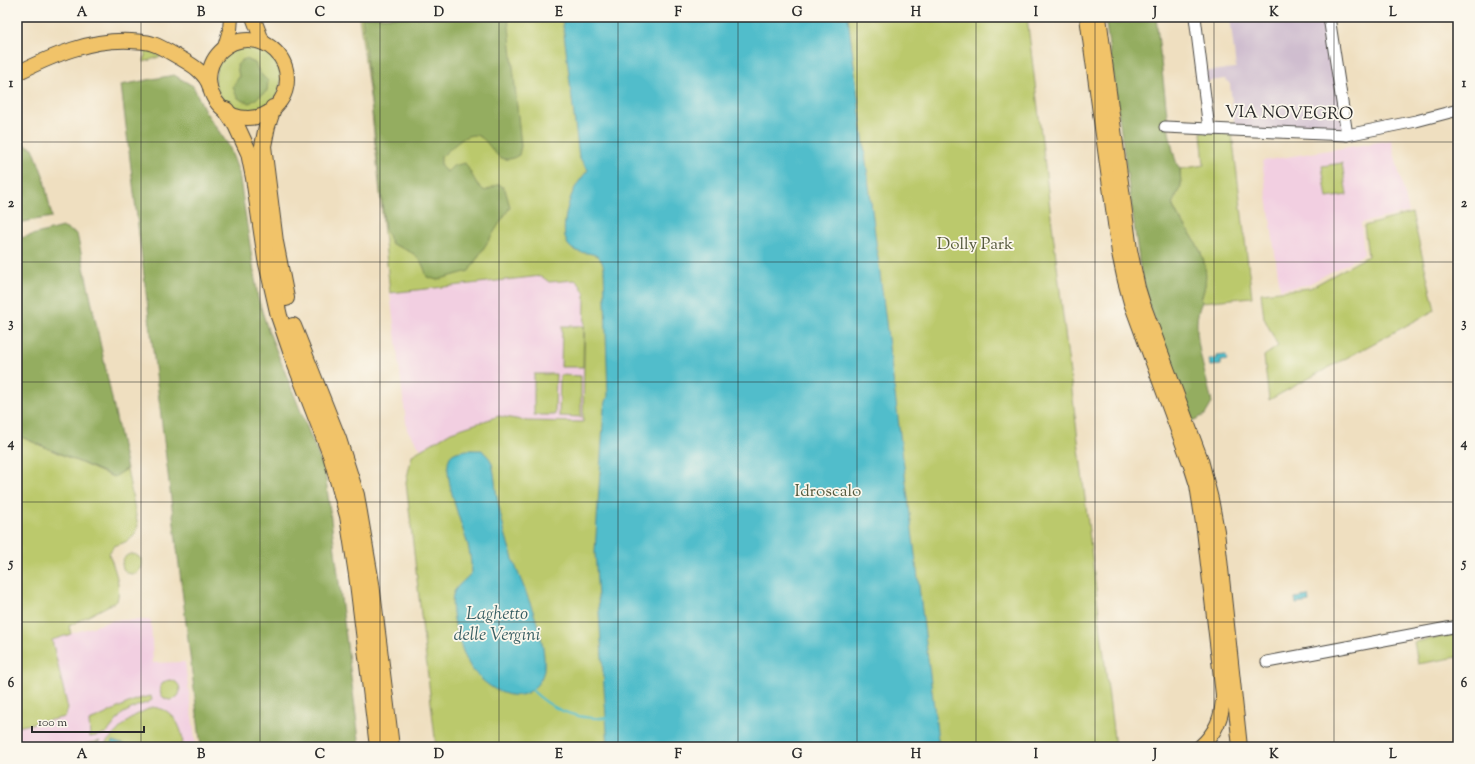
<svg xmlns="http://www.w3.org/2000/svg" width="1475" height="764" viewBox="0 0 1475 764" font-family="'Sorts Mill Goudy',serif">
<rect width="100%" height="100%" fill="#fbf7ec"/>
<filter id="ink" filterUnits="userSpaceOnUse"><feTurbulence type="fractalNoise" baseFrequency=".025" numOctaves="2"/><feDisplacementMap in="SourceGraphic" scale="8" xChannelSelector="R" yChannelSelector="G"/><feConvolveMatrix kernelMatrix="1 2 1 2 8 2 1 2 1" color-interpolation-filters="sRGB"/></filter>
<filter id="wash" filterUnits="userSpaceOnUse"><feTurbulence type="fractalNoise" baseFrequency=".012" numOctaves="4" result="noise"/><feDisplacementMap in="SourceGraphic" scale="16" xChannelSelector="R" yChannelSelector="G"/><feGaussianBlur stdDeviation="0.9" result="paint"/><feColorMatrix in="noise" values="0 0 0 0 0 0 0 0 0 0 0 0 0 0 0 0 0 1.4 0 .05"/><feComposite in="paint" operator="in"/></filter>
<g filter="url(#wash)">
<rect width="100%" height="100%" fill="#efdfc0"/>
<g fill="#f2cfe1">
<polygon points="1391,140 1409,212 1361,223 1364,254 1307,285 1280,289 1262,161"/>
<polygon points="541,276 549,282 575,280 580,285 585,294 583,423 527,421 499,416 421,449 407,430 390,293"/>
<polygon points="114,620 151,620 153,663 185,662 196,747 17,747 17,718 67,707 51,640"/>
</g>
<polygon fill="#cfbdcf" points="1230,17 1329,17 1347,135 1235,130 1230,84 1225,79 1203,82 1202,72 1236,68"/>
<g fill="#bbc96c" stroke="#737a4c">
<polygon points="359,17 1027,17 1115,747 436,747 406,482 412,455 451,432 499,416 527,421 583,422 585,294 580,285 575,280 549,282 541,276 390,293 371,104"/>
<circle cx="248" cy="79" r="33"/>
<polygon points="142,49 162,56 144,62 145,54"/>
<path d="M1201,132L1232,134L1252,297L1202,302L1201,299C1211,274 1204,254 1190,233C1183,223 1176,215 1172,203L1181,186L1180,169L1204,165Z"/>
<polygon points="1342,163 1347,195 1327,198 1322,166"/>
<polygon points="1412,213 1435,310 1269,400 1264,356 1278,346 1264,318 1261,293 1310,288 1368,256 1364,226"/>
<polygon points="562,326 584,326 583,367 561,367"/>
<polygon points="534,374 556,374 555,415 534,415"/>
<polygon points="560,375 581,376 581,417 559,416"/>
<path d="M17,435L113,477L127,469L138,526C133,541 128,541 114,546L109,553C114,569 122,585 117,601L69,626L71,634L52,640L68,709L65,717L17,727Z"/>
<circle cx="132" cy="564" r="10"/>
<polygon points="1458,634 1458,657 1418,664 1414,642"/>
<circle cx="170" cy="690" r="10"/>
<path d="M151,696L152,700L147,703L137,706L122,714L106,734L90,737L89,721C110,714 129,699 151,696Z"/>
<path d="M152,707C158,708 165,709 169,713C178,719 185,737 182,747H102L119,729L134,716Z"/>
<polygon points="100,741 93,747 72,747"/>
</g>
<g fill="#94ad60" stroke="#606c46">
<polygon points="110,17 162,17 111,21"/>
<path d="M362,17H508L521,146L519,155C491,173 492,128 468,136C461,138 447,152 441,157V167L447,172L453,166L465,163C472,173 475,185 485,191L499,184L505,189L510,207L469,271L437,280L427,277C420,253 413,253 392,244L385,229Z"/>
<path d="M1105,17H1156L1169,132C1171,141 1175,164 1180,169L1181,186L1172,204C1176,215 1183,223 1190,233C1204,254 1211,274 1201,299L1202,302C1199,308 1197,316 1197,323C1196,347 1207,379 1212,403L1205,415L1192,421L1149,305L1140,267Z"/>
<path d="M246,59L255,63L259,72L268,81L267,91L250,103C237,99 237,99 233,86L239,77L237,65L242,60Z"/>
<polygon points="174,75 193,86 205,111 229,146 239,173 258,298 267,327 325,472 360,747 201,747 121,85"/>
<polygon points="17,142 33,148 43,175 52,217 17,223"/>
<polygon points="62,227 77,234 127,469 114,477 17,435 17,239"/>
</g>
<g fill="#51bdcb" stroke="#3e747b">
<path d="M562,17H848L939,747H608L595,552L604,408L608,396L604,268C599,246 581,258 570,247C558,236 568,200 575,188C578,182 583,176 588,170L579,157Z"/>
<polygon points="1226,355 1227,360 1221,361 1221,365 1210,366 1209,359 1217,359 1217,356"/>
<path d="M467,450H482C484,453 488,456 490,459C495,468 495,487 497,497C501,519 507,542 514,562C525,592 547,637 544,669C543,678 538,684 532,690C512,705 485,686 472,669C462,656 447,607 454,592C458,584 467,579 472,572C471,563 470,554 468,545C462,526 443,476 449,459C451,452 460,451 467,450Z"/>
<polygon points="1308,596 1309,602 1296,604 1295,598"/>
<polygon points="112,741 132,747 111,747"/>
</g>
<g fill="none" stroke-linecap="round" stroke-linejoin="round">
<path stroke="#51bdcb" stroke-width="2" d="M532,690C552,710 578,720 607,718"/>
</g>
</g>
<g filter="url(#ink)">
<g fill="none" stroke-linecap="round" stroke-linejoin="round">
<g stroke="#484641" stroke-width="13">
<g id="minor">
<polyline points="1195,17 1209,129"/>
<polyline points="1329,17 1347,135"/>
<polyline points="1165,127 1347,135 1416,121 1458,110"/>
<polyline points="1267,662 1458,626"/>
</g>
</g>
<g stroke="#484641" stroke-width="16">
<g id="major">
<polyline points="253,17 263,43"/>
<path d="M1087,17L1119,253L1125,281L1131,303L1191,466L1197,485L1204,530L1223,695C1223,717 1216,733 1200,747"/>
<polyline points="1099,17 1130,250 1138,288 1143,304 1201,460 1211,499 1217,531 1240,747"/>
<circle cx="248" cy="79" r="39"/>
<polyline points="225,47 230,30 231,17"/>
<path d="M17,73C54,55 90,39 131,41C138,42 146,41 153,44C162,47 171,53 180,58C192,65 205,72 210,87"/>
</g>
</g>
<g stroke="#484641" stroke-width="18">
<g id="highway">
<polyline points="273,108 267,126 263,146 275,242 286,298"/>
<polyline points="226,110 236,125 249,153 254,178 266,259 279,316 294,360 331,455 348,516 357,575 378,747"/>
<polyline points="293,326 338,439 356,495 371,583 391,747"/>
</g>
</g>
<use href="#minor" stroke="#fff" stroke-width="11"/>
<use href="#major" stroke="#f1c369" stroke-width="14"/>
<use href="#highway" stroke="#f1c369" stroke-width="16"/>
</g>
</g>
<path fill="none" stroke="#2b2b2b" stroke-width="1" stroke-opacity="0.55" d="M141,17V747M260,17V747M380,17V747M499,17V747M618,17V747M738,17V747M857,17V747M976,17V747M1095,17V747M1214,17V747M1334,17V747M17,142H1458M17,262H1458M17,382H1458M17,502H1458M17,622H1458"/>
<g text-anchor="middle" dominant-baseline="central" stroke-width="3.5" stroke-linejoin="round" paint-order="stroke">
<g font-size="17" fill="#2b2b2b" stroke="#fbf7ec">
<text transform="translate(1289 114) rotate(1)">VIA NOVEGRO</text>
</g>
<g font-size="17" fill="#565a3e" stroke="#fbf7ec">
<text x="975" y="245">Dolly Park</text>
<text x="828" y="492">Idroscalo</text>
</g>
<g font-size="18" font-style="italic" fill="#385e63" stroke="#fbf7ec">
<text x="497" y="615">Laghetto<tspan x="497" dy="21">delle Vergini</tspan></text>
</g>
</g>
<rect width="1475" height="764" fill="none" stroke="#fbf7ec" stroke-width="44"/>
<path d="M32 726v6h112v-6" fill="none" stroke="#2b2b2b" stroke-width="2"/>
<text x="38" y="726" font-size="12" fill="#2b2b2b" stroke="#fbf7ec" stroke-width="3" paint-order="stroke">100 m</text>
<rect x="22" y="22" width="1431" height="720" fill="none" stroke="#2b2b2b" stroke-width="1.5"/>
<g font-size="13" text-anchor="middle" font-weight="bold" fill="#2b2b2b">
<text x="82" y="16">A</text>
<text x="201" y="16">B</text>
<text x="320" y="16">C</text>
<text x="439" y="16">D</text>
<text x="559" y="16">E</text>
<text x="678" y="16">F</text>
<text x="797" y="16">G</text>
<text x="916" y="16">H</text>
<text x="1036" y="16">I</text>
<text x="1155" y="16">J</text>
<text x="1274" y="16">K</text>
<text x="1393" y="16">L</text>
<text x="11" y="87">1</text>
<text x="1464" y="87">1</text>
<text x="11" y="207">2</text>
<text x="1464" y="207">2</text>
<text x="11" y="327">3</text>
<text x="1464" y="327">3</text>
<text x="11" y="447">4</text>
<text x="1464" y="447">4</text>
<text x="11" y="567">5</text>
<text x="1464" y="567">5</text>
<text x="11" y="687">6</text>
<text x="1464" y="687">6</text>
<text x="82" y="758">A</text>
<text x="201" y="758">B</text>
<text x="320" y="758">C</text>
<text x="439" y="758">D</text>
<text x="559" y="758">E</text>
<text x="678" y="758">F</text>
<text x="797" y="758">G</text>
<text x="916" y="758">H</text>
<text x="1036" y="758">I</text>
<text x="1155" y="758">J</text>
<text x="1274" y="758">K</text>
<text x="1393" y="758">L</text>
</g>
</svg>
